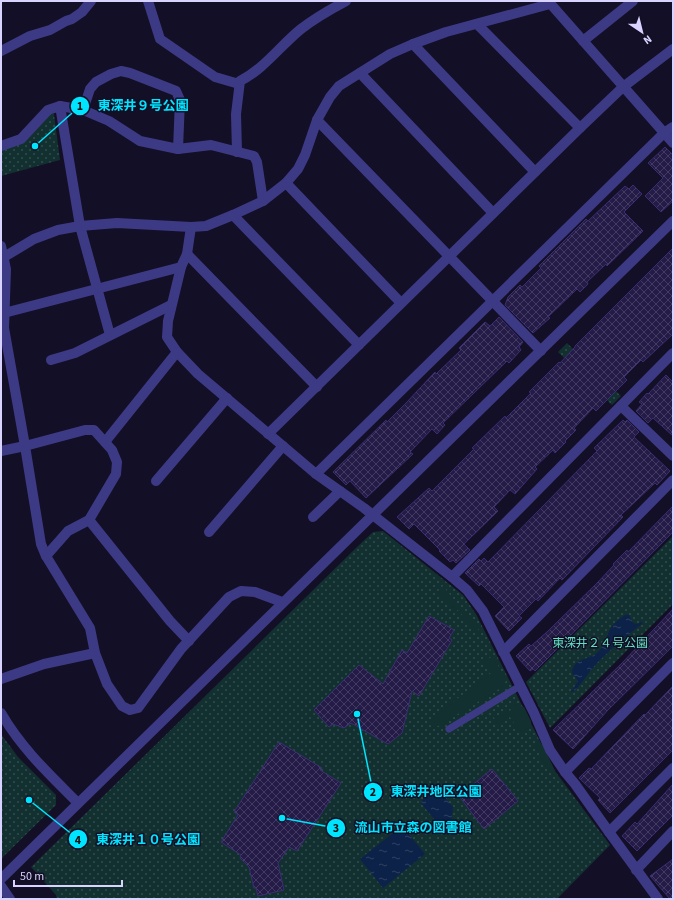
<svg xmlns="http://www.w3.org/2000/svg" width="674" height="900" viewBox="0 0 674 900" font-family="'Source Sans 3','Noto Sans JP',sans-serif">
<defs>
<pattern id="park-dots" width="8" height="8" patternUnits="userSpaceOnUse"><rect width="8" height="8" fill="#12302f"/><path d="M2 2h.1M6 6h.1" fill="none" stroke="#344d4e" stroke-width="1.8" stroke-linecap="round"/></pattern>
<pattern id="water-ripples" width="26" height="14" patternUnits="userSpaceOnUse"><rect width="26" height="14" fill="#0c2248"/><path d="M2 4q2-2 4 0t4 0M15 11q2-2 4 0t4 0" fill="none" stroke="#2f4163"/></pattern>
<pattern id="building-cross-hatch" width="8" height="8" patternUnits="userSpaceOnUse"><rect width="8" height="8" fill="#241b47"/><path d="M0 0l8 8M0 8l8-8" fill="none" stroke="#433b63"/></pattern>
</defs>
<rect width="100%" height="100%" fill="#130f26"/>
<g fill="url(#park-dots)">
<polygon points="49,114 54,114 60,160 1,176 1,150"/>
<polygon points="567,343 621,396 612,405 558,352"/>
<polygon points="383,531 463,595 476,614 555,771 610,845 557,899 57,899 56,895 31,867 357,547 373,532"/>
<polygon points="673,536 673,604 550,728 526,682"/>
<polygon points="1,734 18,757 56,795 56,805 2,858"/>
</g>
<g fill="#12302f">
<polygon points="443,586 481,633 478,634 459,611 439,598 438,591"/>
<polygon points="493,656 506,680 504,686 433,729 429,723 434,719 433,717 491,673 483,662"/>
<polygon points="513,704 524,707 531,721 529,724 530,726 523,732 520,731 509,716 498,724 493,716 495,715 497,718 511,710 509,706"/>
<polygon points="539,743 543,745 555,771 551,772 540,758 540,755 535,746"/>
</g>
<g fill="url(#water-ripples)">
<path d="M625,615H629L633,623L637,624L641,622L643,623C627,635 612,648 598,662C589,671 583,683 573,692H571L578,681L572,673C573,658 588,660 597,653C606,646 606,633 613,625C616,621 621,618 625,615Z"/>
<path d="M438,789L453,807L451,823L443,830L421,803C424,795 429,791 438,789Z"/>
<polygon points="402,826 425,854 383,888 360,859"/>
</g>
<g fill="url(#building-cross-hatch)" stroke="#3b2d73">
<polygon points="665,147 673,155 673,201 661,212 645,196 663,178 648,163"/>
<polygon points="633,185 642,194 624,212 643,231 607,266 606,264 587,282 588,284 580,292 577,289 548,317 550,318 533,333 505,305 508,297 520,285 522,287 541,268 539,266 586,219 588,221 625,186 629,189"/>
<polygon points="673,248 673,334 643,362 641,360 624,377 627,380 596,411 593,408 574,428 576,430 565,441 566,442 555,453 553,450 535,467 537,469 515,494 510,490 494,507 498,511 464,544 470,550 456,563 453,560 450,562 439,551 440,550 414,524 409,529 397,517 429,488 432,491 474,449 472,448 505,416 506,418 531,393 529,392 559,362 560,363 575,347 575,346"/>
<polygon points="499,317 523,342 519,347 521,350 509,363 507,361 443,423 445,425 437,434 432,429 410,452 413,454 366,498 350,481 346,485 333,472 386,420 387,422 406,403 435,372 436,374 461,350 459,348 485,322 490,326"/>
<polygon points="666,375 673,382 673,436 653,418 648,423 636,411 642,404 639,402 647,393 648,394"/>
<polygon points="623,420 625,422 627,420 639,432 634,437 670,471 657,485 655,483 621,515 623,517 562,580 560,578 538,601 536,599 519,616 522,618 509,631 495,616 504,607 481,584 479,586 465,573 479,559 481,561 484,558 488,562 597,451 594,448"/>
<polygon points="673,506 673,532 545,661 535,671 533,669 530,671 516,656 529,644 531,646 548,631 597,583 614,565 613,564 627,550 628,552"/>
<polygon points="673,609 673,646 608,710 573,749 553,730 622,663"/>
<polygon points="429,616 454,630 449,638 452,640 419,696 412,691 402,733 388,744 351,723 344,728 333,724 329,727 314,710 359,665 383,684 402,650 407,653"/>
<polygon points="673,686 673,750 610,813 598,800 600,798 579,778 589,768 591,769 644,714 645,715"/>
<polygon points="279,742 322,768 320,770 341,783 297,851 289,847 278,863 284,890 258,896 256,888 254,888 249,867 240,858 241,855 221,842 238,815 234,812"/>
<polygon points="492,769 518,801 484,829 459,796"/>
<polygon points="673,784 673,815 637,851 622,836 635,822 637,824"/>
<polygon points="673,859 673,899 670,899 650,876"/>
</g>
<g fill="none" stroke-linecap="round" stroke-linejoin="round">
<polyline stroke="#3d3a85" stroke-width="7" points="449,729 520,686"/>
<g stroke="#3d3a85" stroke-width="10">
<polyline points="148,1 160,39 215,77 239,84"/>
<polyline points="548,1 673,143"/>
<polyline points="477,24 580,128"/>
<polyline points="583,41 633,1"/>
<polyline points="413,44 535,172"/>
<polyline points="1,51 30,36 50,30 66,21 72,19 82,12 91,1"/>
<polyline points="360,73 493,213"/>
<polyline points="60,106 80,226 110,335"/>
<polyline points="83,110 90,89 96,82 111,74 121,71 130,73 176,91 180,100 178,149"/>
<polyline points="317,120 541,351"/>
<polyline points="1,146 21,139 48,110 60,106 83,110 109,121 140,141 178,149 211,145 254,156 257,162 263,201"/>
<path d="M237,152L236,114L240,81C264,69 280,46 301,29C315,18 331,9 346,1"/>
<polyline points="286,183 401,303"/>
<polyline points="233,215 359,345"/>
<polyline points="191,227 187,254 181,267 168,321 167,337 177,352 198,374 316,474 364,508 452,577 467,590 483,611 534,713 550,750 565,772 575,784 609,832 658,899"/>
<polyline points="1,246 6,269 4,328 25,446 41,544 46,556 90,628 95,653 107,684 122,706 130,710 138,708 181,649 229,597 241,591 255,592 282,602"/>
<polyline points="187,254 317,387"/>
<polyline points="1,257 4,257 34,239 58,230 80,226 117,223 191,227 206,226 233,215 263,201 286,183 298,169 305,155 317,120 330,97 339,86 390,54 413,44 446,32 550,4"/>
<polyline points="4,313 181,267"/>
<polyline points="51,360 75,353 171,305"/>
<polyline points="621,406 673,456"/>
<polyline points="268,434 580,128 623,87 673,49"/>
<polyline points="105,442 177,352"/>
<polyline points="1,451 25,446 85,430 94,430 112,450 117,462 116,474 89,520 68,531 46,556"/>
<polyline points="316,474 664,133 673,127"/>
<polyline points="156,481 227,398"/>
<polyline points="313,517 340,491"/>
<polyline points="89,520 170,621 189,641"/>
<polyline points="209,532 283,446"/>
<polyline points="452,577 673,353"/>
<polyline points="503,652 673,480"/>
<polyline points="1,679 44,664 95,653"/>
<polyline points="565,772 673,663"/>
<polyline points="609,832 673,768"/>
<polyline points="636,870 673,831"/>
<polyline points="1,886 10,899"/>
</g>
<g stroke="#3d3a85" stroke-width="10">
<path d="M1,713C21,748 50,775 78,803"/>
<polyline points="1,879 673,221"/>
</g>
</g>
<g text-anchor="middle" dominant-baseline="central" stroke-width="3" stroke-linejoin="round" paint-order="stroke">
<g font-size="12" fill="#5fe0c0" stroke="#130f26">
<text x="600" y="643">東深井２４号公園</text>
</g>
</g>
<path fill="none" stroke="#00e5ff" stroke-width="1.5" d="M35 146L80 106M357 714L373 792M282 818L336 828M29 800L78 839"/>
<g fill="#00e5ff" stroke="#130f26" stroke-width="1.5">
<circle cx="35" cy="146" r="4"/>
<circle cx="357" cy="714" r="4"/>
<circle cx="282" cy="818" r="4"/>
<circle cx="29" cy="800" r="4"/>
<circle cx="80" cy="106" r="10"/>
<circle cx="373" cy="792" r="10"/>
<circle cx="336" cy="828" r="10"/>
<circle cx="78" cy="839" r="10"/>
</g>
<g font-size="12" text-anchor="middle" font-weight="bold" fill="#111">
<text x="80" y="110">1</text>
<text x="373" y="796">2</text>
<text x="336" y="832">3</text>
<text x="78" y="844">4</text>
</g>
<g font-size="13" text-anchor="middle" font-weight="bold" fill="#00e5ff" stroke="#130f26" stroke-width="3" stroke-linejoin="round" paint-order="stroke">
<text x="143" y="110">東深井９号公園</text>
<text x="436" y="796">東深井地区公園</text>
<text x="413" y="832">流山市立森の図書館</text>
<text x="148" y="844">東深井１０号公園</text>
</g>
<rect width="674" height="900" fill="none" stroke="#d9d4ff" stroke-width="4"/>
<g transform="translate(642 32) rotate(145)" stroke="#130f26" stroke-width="3" paint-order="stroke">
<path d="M0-3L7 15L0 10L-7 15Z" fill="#d9d4ff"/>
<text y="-6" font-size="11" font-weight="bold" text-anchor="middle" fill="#d9d4ff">N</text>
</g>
<path d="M14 880v6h108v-6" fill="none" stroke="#d9d4ff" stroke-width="2"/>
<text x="20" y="880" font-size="12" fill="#d9d4ff" stroke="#130f26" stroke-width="3" paint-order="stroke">50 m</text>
</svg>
